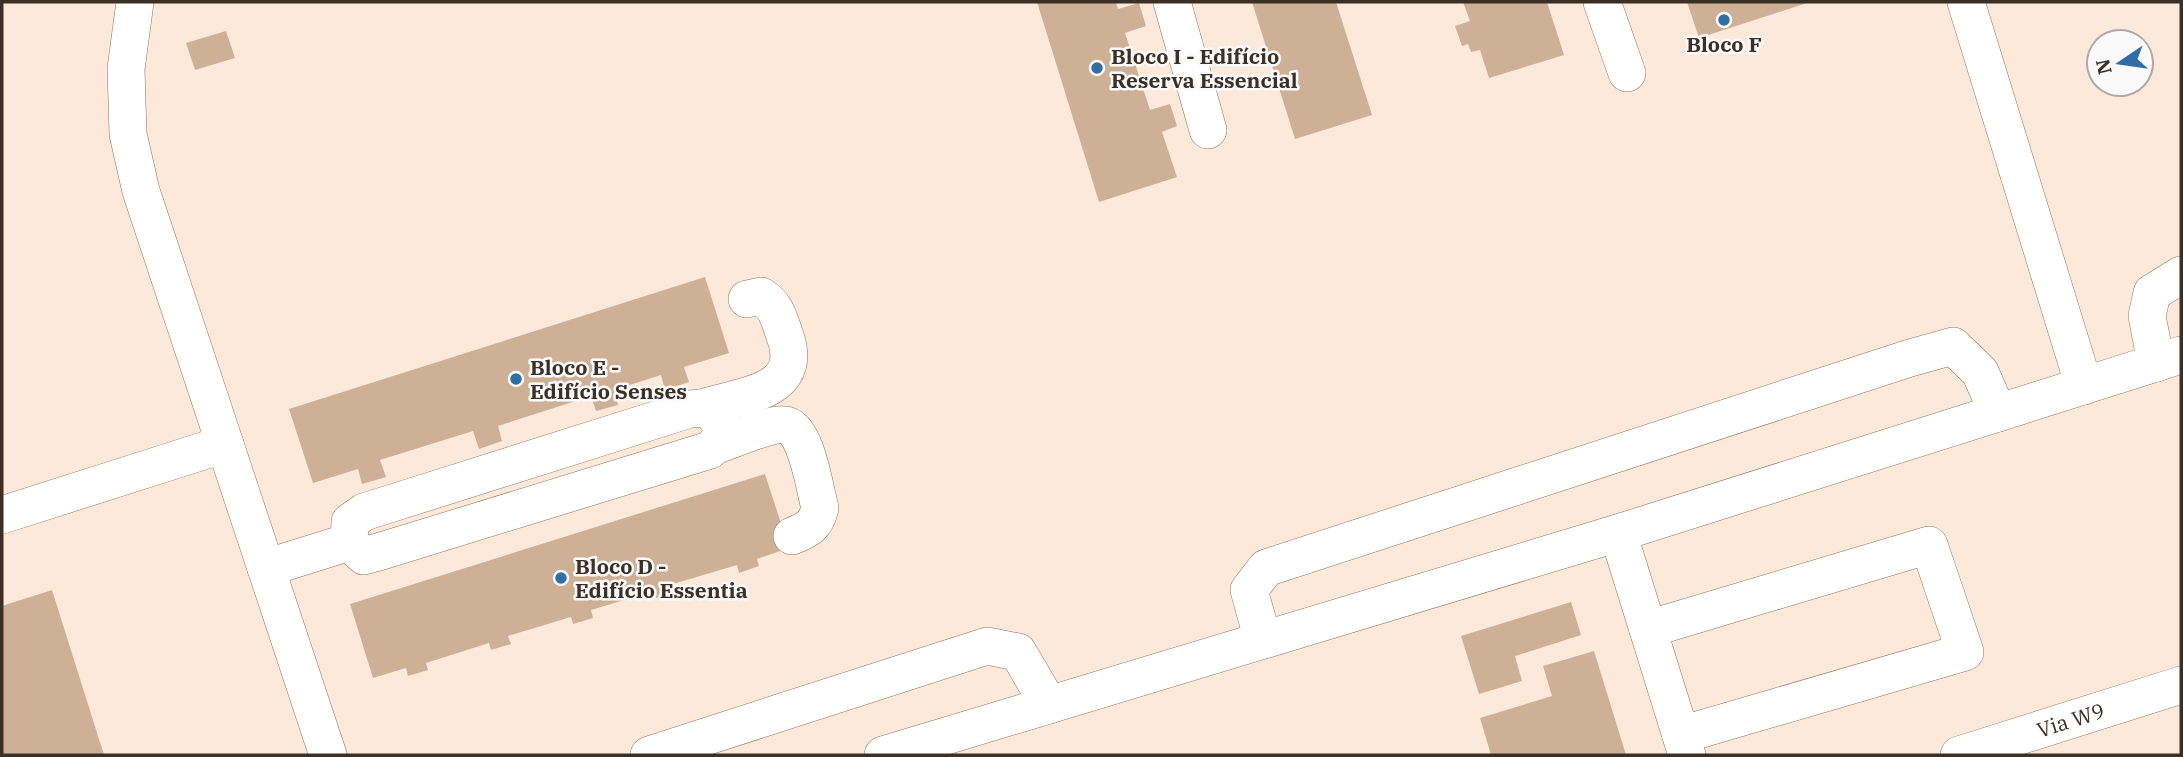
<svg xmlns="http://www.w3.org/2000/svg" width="2183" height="757" viewBox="0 0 2183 757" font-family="'IBM Plex Serif',serif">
<rect width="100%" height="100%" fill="#fce9d9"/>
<g fill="#ceb096">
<polygon points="1037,2 1116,2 1118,9 1139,3 1146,26 1125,33 1150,110 1170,104 1177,126 1162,132 1177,177 1099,202"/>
<polygon points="1252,2 1336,2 1372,115 1295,139"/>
<polygon points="1463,2 1547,2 1564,55 1489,78 1480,50 1471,52 1468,44 1462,46 1455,26 1470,21"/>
<polygon points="1687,2 1810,2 1699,38"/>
<polygon points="226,31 235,58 195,70 186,43"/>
<polygon points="705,277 729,353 684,367 689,382 665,390 661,375 614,390 618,405 596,411 591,396 498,426 502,441 479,449 473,431 380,460 386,477 362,484 358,469 313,483 289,409"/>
<polygon points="765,474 789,548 757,559 759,566 739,573 737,565 673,584 676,592 656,598 654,591 591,610 593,618 573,624 571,617 508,636 511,644 491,650 489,643 426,663 428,670 408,676 406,668 373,678 350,604"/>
<polygon points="52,590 104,755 2,755 2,606"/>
<polygon points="1571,602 1581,635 1515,656 1522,681 1479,694 1461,636"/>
<polygon points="1594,651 1626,755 1491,755 1480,718 1552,696 1543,666"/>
</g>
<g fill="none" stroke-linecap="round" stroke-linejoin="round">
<g stroke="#8f735b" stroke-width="38">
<g id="minor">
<polyline points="135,2 126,69 128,134 141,191 328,755"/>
<polyline points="1172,2 1208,130"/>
<polyline points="1602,2 1627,73"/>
<polyline points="1966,2 2084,386"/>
<polyline points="2156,363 2147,316 2152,293 2181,275"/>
<polygon points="702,408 711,411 721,424 721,438 710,450 375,553 364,556 349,542 350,522 364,512 690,409"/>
<path d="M702,408C742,395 805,393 785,336C779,319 777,306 761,296L747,299"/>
<path d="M716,445C733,440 769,423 785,425C806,427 815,490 820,508C816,525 808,530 792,536"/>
<polyline points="2,515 225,444"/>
<polyline points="1618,533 1687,755"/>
<polyline points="266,568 349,542"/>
<polyline points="1648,629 1929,545 1965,652 1681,735"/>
<polyline points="1263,640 1249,590 1266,568 1910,358 1953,346 1980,372 1998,413"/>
<polyline points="649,755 987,646 1018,652 1049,705"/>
<polyline points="883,755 1618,533 2181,355"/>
<path id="s1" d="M1959,755L2181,685"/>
</g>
</g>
<use href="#minor" stroke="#fff" stroke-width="37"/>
</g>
<g fill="#306ea5" stroke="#fafafa" stroke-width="2.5">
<circle cx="1724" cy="20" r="7"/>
<circle cx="1097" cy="68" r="7"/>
<circle cx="516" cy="379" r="7"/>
<circle cx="561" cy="578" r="7"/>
</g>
<g text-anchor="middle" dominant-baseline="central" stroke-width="5" stroke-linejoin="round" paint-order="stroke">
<g font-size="21" font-weight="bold" fill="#3c3026" stroke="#fafafa" text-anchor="start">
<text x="1724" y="44" text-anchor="middle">Bloco F</text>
<text x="1111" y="56">Bloco I - Edifício<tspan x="1111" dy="24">Reserva Essencial</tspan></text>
<text x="530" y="367">Bloco E -<tspan x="530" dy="24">Edifício Senses</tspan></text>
<text x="575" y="566">Bloco D -<tspan x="575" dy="24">Edifício Essentia</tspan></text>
</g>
<g font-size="21" fill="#3c3026" stroke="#fafafa">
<text stroke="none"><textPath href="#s1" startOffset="117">Via W9</textPath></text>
</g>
</g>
<rect width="2183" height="757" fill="none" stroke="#3c3026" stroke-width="7"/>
<g transform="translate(2120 63) rotate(257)"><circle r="33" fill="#fafafa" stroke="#aea9a5" stroke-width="2"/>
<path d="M0-5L12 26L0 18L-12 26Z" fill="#306ea5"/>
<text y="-10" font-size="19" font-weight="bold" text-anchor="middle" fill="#3c3026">N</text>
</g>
</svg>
